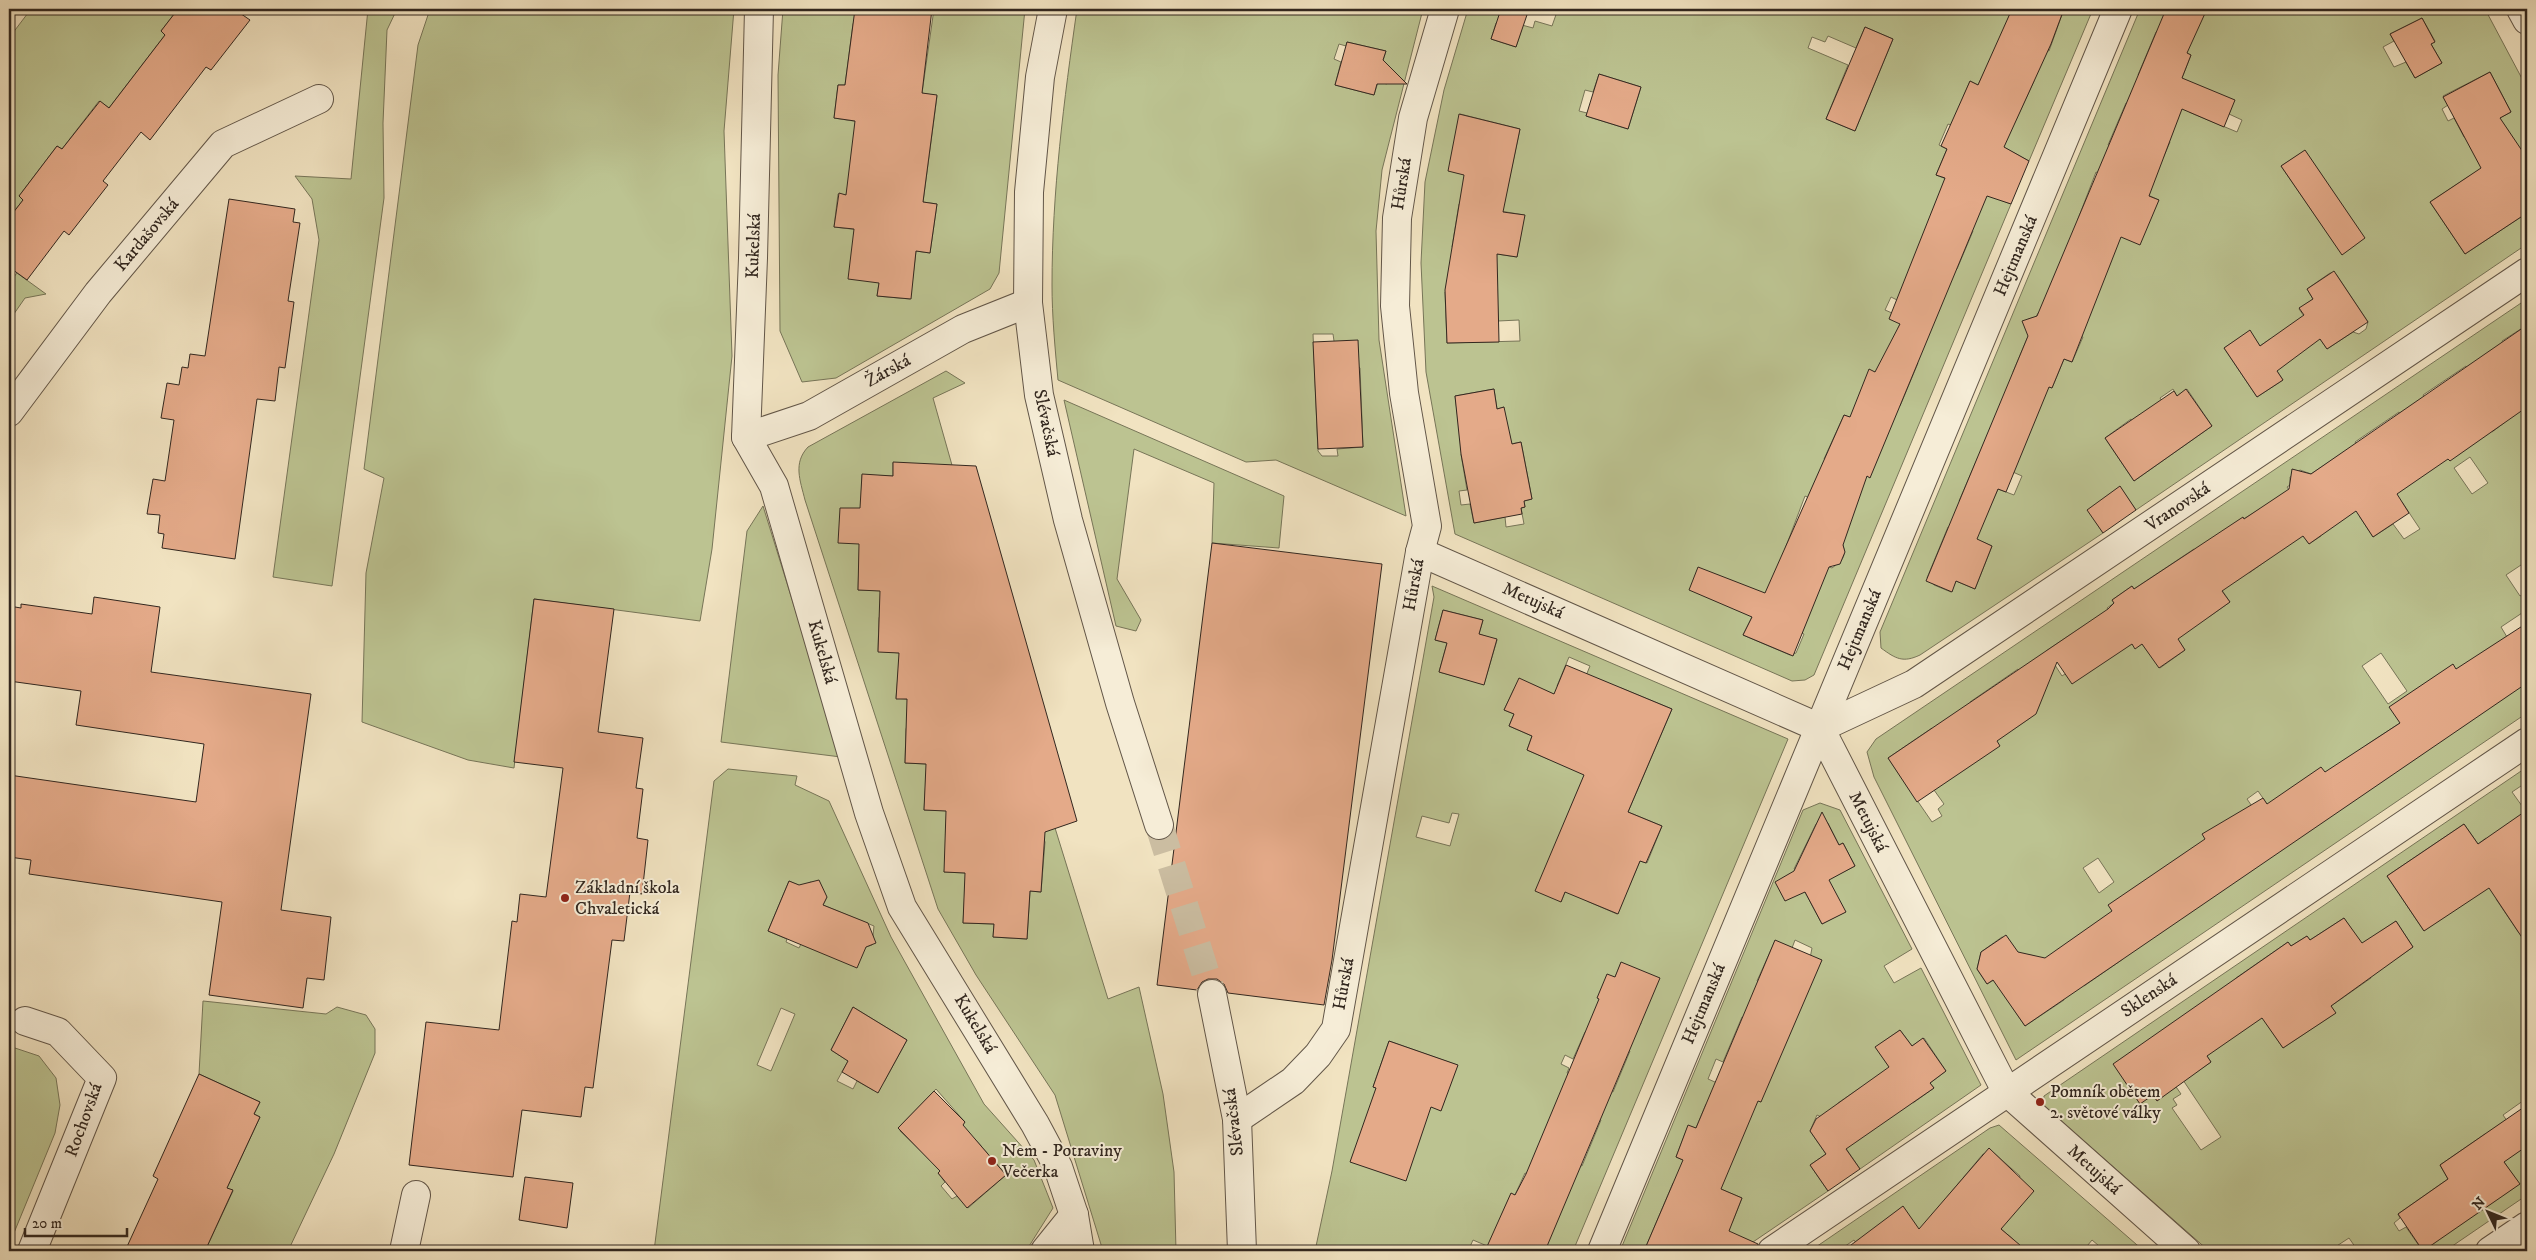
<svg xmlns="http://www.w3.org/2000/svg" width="2536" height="1260" viewBox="0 0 2536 1260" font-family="'IM FELL DW Pica',serif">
<rect width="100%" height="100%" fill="#f1e3c1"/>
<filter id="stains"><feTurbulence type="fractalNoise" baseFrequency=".004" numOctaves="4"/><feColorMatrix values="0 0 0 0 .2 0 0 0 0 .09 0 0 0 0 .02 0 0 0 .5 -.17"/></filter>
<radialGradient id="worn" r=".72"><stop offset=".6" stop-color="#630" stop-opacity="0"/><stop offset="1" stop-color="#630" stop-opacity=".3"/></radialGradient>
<g fill="#bcc391" stroke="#777558" fill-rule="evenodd">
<polygon points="31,9 178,9 161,31 165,35 109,108 99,101 62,149 57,146 19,196 23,200 9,218 9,38"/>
<polygon points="368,9 397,9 387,30 383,123 384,198 332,586 273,577 319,240 312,199 295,176 351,179"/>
<polygon points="430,9 734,9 724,131 732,356 712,549 700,621 534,599 514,768 468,760 362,722 366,573 384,478 364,469 418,45"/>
<polygon points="783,9 833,9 859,12 853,24 845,85 838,85 834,118 860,122 846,195 838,194 834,227 860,230 879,283 877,296 910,299 916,251 930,253 937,204 923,202 937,96 922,93 934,9 1025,9 999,273 990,289 836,378 802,382 780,331 778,75"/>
<path d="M1077,9H1423L1382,170L1376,231L1379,340L1406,516L1276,460L1246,462L1058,380C1055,348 1052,316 1052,285C1052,192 1064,100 1077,9ZM1347,42L1386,51L1382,64L1391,68L1390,81L1387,84L1378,82L1374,95L1335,85L1341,62L1334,59L1339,44L1346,46ZM1313,334H1333L1334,341L1360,368L1363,447L1337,449L1338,456H1322L1318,451Z"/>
<path d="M1468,9H1494L1509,13L1507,21L1533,28L1535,21L1552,26L1558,9H2012L2003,32L2049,51L2064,9H2093L2029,161L2007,149L1948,124L1939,145L1947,149L1936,175L2011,204L1814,675L1805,680L1792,681L1455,534L1426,372L1421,263L1425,182L1444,90ZM1496,23L1521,31L1516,47L1491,39ZM1865,27L1893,39L1855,131L1826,119L1848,65L1808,48L1812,37L1825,42L1828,36L1856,48ZM1990,61L2034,81L2014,124L1962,100L1970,81L1978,85ZM1599,74L1641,87L1628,129L1586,116L1587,113L1579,111L1585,90L1593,92ZM1460,114L1520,129L1508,185L1457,128ZM1459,204L1524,215L1517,257L1452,247ZM1958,225L1973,231L1957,269L1917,252ZM1497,289L1498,321L1519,320L1520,341L1447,343L1445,292ZM1891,297L1897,300L1927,340L1898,328L1900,324L1892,313L1885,310ZM1889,351L1918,363L1900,406L1869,370L1880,374ZM1494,389L1497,409L1504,407L1461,441L1455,396ZM1844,415L1888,433L1869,477L1824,459ZM1521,442L1532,499L1524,501L1525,507L1521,508L1524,524L1506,527L1505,517L1474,523L1470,504L1461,505L1459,491L1467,490L1461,454ZM1805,496L1819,502L1843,545C1847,558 1841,561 1832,568L1785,549ZM1752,617L1804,634L1796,653L1790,655L1743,635Z"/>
<path d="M2140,9H2182L2202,18L2207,9H2485L2527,88V158L2523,152L2496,171L2468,177L2430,202L2465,254L2527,213V244L2136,510L2120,487L2088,510L2103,533L1920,655C1903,663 1896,659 1881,648L1880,632ZM2422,18L2435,41L2431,44L2442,63L2415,78L2406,62L2394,67L2383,47L2394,41L2390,34ZM2156,32L2188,45L2185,52L2191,55L2180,83L2170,88L2138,75ZM2490,72L2511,112L2464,137L2454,118L2448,121L2442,109L2448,105L2443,96ZM2197,93L2234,100L2229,114L2242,120L2237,132L2189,112ZM2126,103L2168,121L2162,138L2170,142L2163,158L2151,163L2108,145ZM2305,151L2364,238L2342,254L2281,166ZM2096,172L2159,200L2078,219ZM2330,273L2336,274L2368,322L2366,329L2359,334L2353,332L2327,349L2299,309L2313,299L2307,289ZM2038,313L2076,330L2075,333L2083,337L2072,362L2064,359L2052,388L2013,372L2029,334L2025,327L2028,319L2036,317ZM2250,331L2260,346L2270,339L2277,371L2283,380L2257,397L2224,348ZM2173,389L2177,396L2187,389L2212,426L2134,481L2105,438L2131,419L2135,425L2164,404L2160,398ZM1978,457L2022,476L2014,495L1998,489L1987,513L1959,501ZM1948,527L1992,546L1975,589L1956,581L1951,592L1934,585L1927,578Z"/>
<polygon points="17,273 46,294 25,298 9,321 9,283"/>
<path d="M2527,299V325L2502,341L2507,350L2499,355L2527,398V568L2524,570L2521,565L2506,575L2520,596L2527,592V621L2522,613L2501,627L2507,637L2524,685L2527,683V713L2016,1060L1874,777L1867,752L1876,739ZM2466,366L2505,422L2492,432L2488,427L2460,453L2423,395ZM2399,412L2428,455L2392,497L2355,442ZM2338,456L2317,530L2321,536L2309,544L2291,519L2303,511L2287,487L2290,485V477L2300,470L2311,474ZM2470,457L2488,483L2472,494L2454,468ZM2402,502L2420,529L2404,539L2393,524L2373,537L2360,517L2379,503L2386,513ZM2260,509L2270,558L2249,573L2222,532ZM2194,549L2230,602L2210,616L2199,600L2166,622L2185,650L2160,668L2142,644L2135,648L2107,608L2114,603L2112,600L2132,586L2134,589ZM2085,625L2101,650L2062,676L2046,651ZM2381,653L2407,691L2388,704L2362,666ZM2018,669L2040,703L2030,718L2015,728L1984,722L1970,702ZM2409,717L2418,730L2365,746ZM1932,728L1934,790L1944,804L1938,809L1942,816L1932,822L1888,758ZM2258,791L2267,804L2256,812L2247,799ZM2098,858L2114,882L2099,893L2083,868ZM2002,937L2008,939L2018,953L2035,956L2064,1000L2025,1026L1994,980L1987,984L1977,969L1981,952ZM2059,949L2123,959L2084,986Z"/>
<path d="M946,371L965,383L933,398L1051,815L1108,999L1139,987L1163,1094L1174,1172L1176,1251H1103L1055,1095L976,975L938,909L805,500C800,480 793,463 808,447ZM893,463L1045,842L1041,892L1030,891L1027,939L993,937L994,924L963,923L966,873L944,872L954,811L924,810L927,764L905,763L906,729L915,700L896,698L900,653L878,651L879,618L888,591L858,590L862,475L893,476Z"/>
<polygon points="1064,400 1284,496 1279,548 1212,543 1214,483 1134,449 1117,579 1141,620 1136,631 1116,626"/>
<polygon points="763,506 841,757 721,742 747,531"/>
<path d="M1432,586L1788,739L1573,1251H1517L1505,1246L1502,1251H1499L1473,1240L1468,1251H1315L1332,1171L1434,597ZM1443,610L1483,620L1479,634L1497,640L1484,684L1439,672L1447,643L1435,640ZM1569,657L1590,666L1578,695L1557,686ZM1528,683L1576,704L1548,759L1527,750L1532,736L1509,726L1514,714L1504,710L1514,689ZM1621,688L1672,709L1628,812L1662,826L1647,863L1640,861L1617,914L1587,901L1573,873L1561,902L1564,824ZM1452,813L1459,814L1450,846L1416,837L1422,816L1449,823ZM1621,963L1641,1024L1605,1001ZM1585,1032L1630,1051L1613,1092L1567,1073L1569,1068L1561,1064L1565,1055L1573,1059ZM1389,1041L1457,1065L1441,1110L1373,1087ZM1564,1104L1601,1120L1582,1166L1545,1150ZM1525,1173L1569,1193L1502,1214L1511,1194L1515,1195Z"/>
<path d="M2527,767V782L2512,792L2527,813V832L2517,839L2527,855V877L2496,899L2519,933L2522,931L2527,938V1098L2503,1115L2525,1147L2527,1146V1195L2445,1251H2358L2349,1238L2329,1251H2209L2043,1105L2044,1096ZM2464,824L2478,844L2486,838L2424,931L2387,876ZM2344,918L2365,949L2356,955L2371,978L2331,1006L2335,1013L2283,1048L2236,978L2288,942L2291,946L2307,936L2310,940ZM2396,921L2413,947L2397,958L2380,932ZM2198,1007L2207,1056L2211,1062L2199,1070L2179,1074L2221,1137L2201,1150L2172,1108L2177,1105L2173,1099L2181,1094L2172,1081L2157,1100L2153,1095ZM2485,1134L2519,1184L2422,1250L2406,1227L2399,1231L2394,1223L2400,1218L2398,1214L2448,1179L2440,1165Z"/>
<path d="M728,769L797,776L795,785L829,801L891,937L984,1104L1034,1160L1053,1208L1026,1251H654L714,781ZM789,881L805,888L810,882L820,884L823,894L827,897L823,905L874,926L872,945L866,947L801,944L799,948L786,942L787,939L768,931ZM853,1007L907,1040L884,1082L880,1080L873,1090L857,1081L853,1089L837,1081L848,1061L831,1050ZM781,1008L795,1014L771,1071L757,1065ZM936,1089L965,1122L929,1159L900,1131L901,1125ZM976,1140L1006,1175L968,1208L957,1196L952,1199L941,1186L945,1182L938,1173Z"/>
<path d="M1820,803L1840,810L1912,949L1884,966L1894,983L1921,968L1981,1085L1860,1169L1845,1147L1860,1088L1838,1103L1839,1105L1829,1120L1817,1115L1810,1131L1826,1154L1810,1165L1828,1191L1753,1242L1702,1238L1697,1251H1690L1705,1213L1732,1223L1742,1198L1716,1187L1673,1183L1645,1249L1649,1251H1620L1803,810ZM1828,823L1839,845L1843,843L1855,866L1823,882L1845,912L1822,924L1798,879L1801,872L1794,869L1816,824ZM1795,940L1812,948L1802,1000L1757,981L1775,941L1792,948ZM1742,1017L1749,1019L1761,1102L1708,1079L1716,1059L1723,1062ZM1900,1030L1912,1046L1924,1038L1946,1071L1930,1083L1934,1088L1913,1103L1876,1047ZM1706,1104L1749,1122L1703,1169L1676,1157L1688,1126L1696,1128Z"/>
<polygon points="203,1001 326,1014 337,1007 366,1015 375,1029 375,1053 334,1154 288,1251 205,1251 233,1191 227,1188 260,1117 254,1114 260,1102 199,1074"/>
<polygon points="9,1046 39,1056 56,1078 60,1105 55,1133 9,1245 9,1192 13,1188 9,1182"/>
<polygon points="1999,1125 2144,1251 2105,1251 2092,1240 2083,1251 2003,1251 2013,1239 2001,1229 2020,1176 1994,1153 1983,1154 1947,1197 1983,1247 1980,1251 1862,1251 1854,1240 1838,1251 1810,1251 1990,1128"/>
</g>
<g fill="#e4aa89" stroke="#32271f">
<polygon points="178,9 234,9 250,20 211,70 206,67 150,140 141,132 103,181 108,185 69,235 64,231 27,280 9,267 9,218 23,200 19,196 57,146 62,149 100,101 109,108 165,35 161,31"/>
<polygon points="855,9 932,9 922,93 937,95 923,202 937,204 930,253 916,251 911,299 877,296 879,283 848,279 854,229 834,227 839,193 846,195 855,121 834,118 838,85 845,85"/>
<polygon points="1501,9 1529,9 1516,47 1491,39"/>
<polygon points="2012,9 2064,9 2051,44 2004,147 2029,161 2011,204 1987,196 1870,478 1867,476 1843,545 1845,552 1840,564 1829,567 1793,656 1743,635 1752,617 1689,590 1698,567 1765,593 1844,415 1850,417 1869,369 1875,372 1900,324 1889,319 1945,178 1936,175 1947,149 1941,146 1970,81 1978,85"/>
<polygon points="2166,9 2207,9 2187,53 2191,55 2182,78 2235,100 2224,127 2182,109 2149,196 2159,200 2140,245 2121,237 2072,362 2064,359 2052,388 2049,387 2006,492 1998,489 1977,539 1992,546 1975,589 1956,581 1952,592 1926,581 2028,336 2022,321 2037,316"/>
<polygon points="2422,18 2435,42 2431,44 2442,63 2415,78 2390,34"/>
<polygon points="1865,27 1893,39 1855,131 1826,119"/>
<polygon points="1347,42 1386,51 1383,60 1407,84 1377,84 1374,95 1335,85"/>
<polygon points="2490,72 2511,112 2500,118 2527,158 2527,213 2465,254 2430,202 2481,168 2443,97"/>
<polygon points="1599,74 1641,87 1628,129 1586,116"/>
<polygon points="1459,114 1520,129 1503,212 1525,215 1517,257 1497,254 1499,342 1447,343 1445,290 1464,175 1448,171"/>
<polygon points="2305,150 2365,238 2342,255 2281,166"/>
<polygon points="229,199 295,209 293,222 300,223 288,301 294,302 285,368 279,367 275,401 257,399 235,559 162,548 164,534 158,533 160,515 147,514 153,479 165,481 174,420 161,418 167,383 179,385 182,367 188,368 190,354 205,356"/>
<polygon points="2334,271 2368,322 2327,349 2320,339 2277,371 2283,380 2257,397 2224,348 2250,330 2260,346 2304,315 2299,308 2313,299 2307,289"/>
<polygon points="2527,325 2527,407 2450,461 2448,459 2397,494 2409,513 2373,537 2356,511 2309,544 2303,536 2222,591 2230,602 2178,639 2185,650 2159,668 2142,644 2135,649 2132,644 2072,684 2057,662 2036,714 1997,741 2000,746 1917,802 1888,758 2108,609 2114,603 2112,600 2132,586 2134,589 2243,517 2244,519 2289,489 2292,469 2311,474"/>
<polygon points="1358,340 1363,447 1318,449 1313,342"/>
<polygon points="1494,389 1497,409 1504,407 1512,444 1521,442 1532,499 1524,501 1525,507 1521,508 1522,514 1474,523 1461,454 1455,396"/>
<polygon points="2186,389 2212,426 2134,481 2105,438 2174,391 2177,396"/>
<polygon points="893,462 976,466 1077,821 1045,832 1041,892 1030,891 1027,939 993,937 994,924 963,923 965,873 944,872 946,811 924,810 926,764 905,763 907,699 896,699 899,653 878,652 880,591 858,590 859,544 838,543 840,508 860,508 862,474 893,476"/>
<polygon points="2120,486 2136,510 2103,533 2087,510"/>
<polygon points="1212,543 1382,564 1332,960 1324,1005 1228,993 1224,984 1217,979 1208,979 1202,982 1197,990 1157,985"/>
<polygon points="94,597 160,607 151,672 311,694 281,910 331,917 324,980 307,978 303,1008 209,995 222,902 29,874 31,860 9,857 9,775 196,802 204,744 76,725 81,691 9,681 9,606 21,608 21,604 92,614"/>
<polygon points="534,599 614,609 598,732 643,738 636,788 643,789 637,838 648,840 642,894 630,892 624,941 612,940 593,1088 585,1087 581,1117 522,1110 513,1177 409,1165 426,1022 499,1030 512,921 517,922 520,894 546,897 563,768 514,762"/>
<polygon points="1443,610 1483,620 1479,634 1497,639 1484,685 1439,672 1447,643 1435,640"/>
<polygon points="2527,623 2527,683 2025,1026 1993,980 1987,984 1977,969 1981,952 2006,935 2018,952 2045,958 2112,911 2108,905 2205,839 2202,834 2263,798 2267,804 2321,767 2325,772 2400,723 2389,707 2453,664 2456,669"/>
<polygon points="1566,665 1672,709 1628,812 1662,826 1646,863 1640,861 1618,914 1565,892 1561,902 1535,891 1584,775 1527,750 1532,736 1509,726 1514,714 1504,710 1519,678 1554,694"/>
<polygon points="2527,810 2527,945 2489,888 2424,931 2387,876 2464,824 2478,844"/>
<polygon points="1822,812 1839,845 1843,843 1855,866 1829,880 1846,912 1822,924 1805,892 1785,901 1775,882 1794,871"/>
<polygon points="819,880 827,897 823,905 868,923 876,943 866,947 857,968 768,931 789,881 799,885"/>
<polygon points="2344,918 2362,943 2396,921 2413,947 2331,1006 2336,1013 2283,1048 2262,1018 2207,1056 2211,1062 2157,1101 2153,1095 2140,1104 2113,1064 2288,942 2291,946 2307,936 2310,940"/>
<polygon points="1775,940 1822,960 1761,1102 1758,1101 1721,1189 1742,1198 1729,1231 1758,1244 1757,1251 1644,1251 1683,1160 1676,1157 1688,1125 1696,1128"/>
<polygon points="1621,962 1660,978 1545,1251 1485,1251 1511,1193 1515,1195 1526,1174 1599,999 1597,998 1607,974 1615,977"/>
<polygon points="853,1007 907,1040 878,1093 842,1072 848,1061 831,1050"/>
<polygon points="1900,1030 1912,1046 1923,1038 1946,1071 1930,1083 1934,1088 1846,1149 1860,1169 1828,1191 1810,1165 1826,1154 1810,1131 1816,1119 1889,1067 1875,1047"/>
<polygon points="1389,1041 1458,1065 1441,1111 1431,1107 1406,1181 1350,1162 1376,1088 1373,1087"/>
<polygon points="199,1074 260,1102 254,1114 260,1117 227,1188 233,1190 205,1251 125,1251 158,1179 153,1176"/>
<polygon points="934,1091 965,1122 963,1125 1006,1175 967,1208 938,1173 940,1171 898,1128"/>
<polygon points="2527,1105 2527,1146 2504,1162 2520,1184 2423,1251 2398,1214 2448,1179 2440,1165"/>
<polygon points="1989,1148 2034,1191 2001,1229 2027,1251 1843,1251 1903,1206 1919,1229"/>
<polygon points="525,1177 573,1183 567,1228 519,1220"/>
</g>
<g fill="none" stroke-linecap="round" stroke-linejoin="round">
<polyline stroke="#cbbda1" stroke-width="28" stroke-dasharray="28 14" stroke-linecap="butt" points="1159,825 1212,994"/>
<g stroke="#625648" stroke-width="30">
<g id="minor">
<polyline points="759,9 753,258 746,437 774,486 869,813 902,907 1035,1124 1058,1167 1074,1215 1080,1251"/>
<polyline points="1053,9 1040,77 1029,192 1028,303 1039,395 1068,520 1120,703 1159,825"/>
<polyline points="2521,9 2527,20"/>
<polyline points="9,412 98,293 223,144 319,99"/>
<polyline points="746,437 809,416 963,329 1028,303"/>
<polyline points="1420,552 1820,728 2006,1091 2186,1251"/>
<polyline points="1820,728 1914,684 2527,272"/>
<polyline points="1212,994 1237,1119 1242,1251"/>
<polyline points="25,1021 58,1032 102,1078 32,1251"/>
<polyline points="1237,1119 1293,1081 1318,1055 1336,1029 1420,552 1427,526 1404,393 1395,306 1397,218 1413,118 1445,9"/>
<polyline points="404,1251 416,1195"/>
<polyline points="1045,1251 1074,1215"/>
<polyline points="1602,1251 2118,9"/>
<polyline points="1772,1251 2527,742"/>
<polyline points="2490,1251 2527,1226"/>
</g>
</g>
<use href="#minor" stroke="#f6edd7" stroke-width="28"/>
</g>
<g fill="#8f2418" stroke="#f6edd7" stroke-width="2">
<circle cx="565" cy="898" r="5"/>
<circle cx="2040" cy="1102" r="5"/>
<circle cx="992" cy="1161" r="5"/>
</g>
<g text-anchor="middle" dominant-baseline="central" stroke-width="4" stroke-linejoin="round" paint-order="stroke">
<g font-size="18" fill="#32271f" stroke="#f6edd7">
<text transform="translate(1402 184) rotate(-81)">Hůrská</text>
<text transform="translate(147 235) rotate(-50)">Kardašovská</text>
<text transform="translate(754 246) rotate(-88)">Kukelská</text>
<text transform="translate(2016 256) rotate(-67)">Hejtmanská</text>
<text transform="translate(888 371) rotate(-29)">Žárská</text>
<text transform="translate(1046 423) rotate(78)">Slévačská</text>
<text transform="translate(2178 507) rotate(-34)">Vranovská</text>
<text transform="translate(1414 585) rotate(-80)">Hůrská</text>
<text transform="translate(1533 601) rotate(24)">Metujská</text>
<text transform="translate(1860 630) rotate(-67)">Hejtmanská</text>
<text transform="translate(822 652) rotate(74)">Kukelská</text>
<text transform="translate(1868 822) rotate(63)">Metujská</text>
<text transform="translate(1344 984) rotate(-80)">Hůrská</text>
<text transform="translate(2149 996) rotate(-34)">Sklenská</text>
<text transform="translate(1704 1004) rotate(-67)">Hejtmanská</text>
<text transform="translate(975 1024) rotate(59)">Kukelská</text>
<text transform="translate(84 1120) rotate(-70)">Rochovská</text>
<text transform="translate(1234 1122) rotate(-97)">Slévačská</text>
<text transform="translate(2094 1170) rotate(42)">Metujská</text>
</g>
<g font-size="18" fill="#32271f" stroke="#f6edd7" text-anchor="start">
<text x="575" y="888">Základní škola<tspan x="575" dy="21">Chvaletická</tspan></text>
<text x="2050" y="1092">Pomník obětem<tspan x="2050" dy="21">2. světové války</tspan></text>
<text x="1002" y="1151">Nem - Potraviny<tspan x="1002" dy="21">Večerka</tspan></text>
</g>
</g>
<rect width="2536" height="1260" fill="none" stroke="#f1e3c1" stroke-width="30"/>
<rect x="10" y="10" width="2516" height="1240" fill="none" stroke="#32271f" stroke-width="2.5"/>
<rect x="15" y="15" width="2506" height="1230" fill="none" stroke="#32271f"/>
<g transform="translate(2488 1212) rotate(313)" stroke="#f6edd7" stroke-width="4" paint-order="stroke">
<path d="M0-4L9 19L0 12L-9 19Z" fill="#32271f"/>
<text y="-8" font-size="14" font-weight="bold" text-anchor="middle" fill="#32271f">N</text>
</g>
<path d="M25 1228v8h102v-8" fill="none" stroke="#32271f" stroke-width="2.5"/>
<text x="32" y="1228" font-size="15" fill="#32271f" stroke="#f6edd7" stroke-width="4" paint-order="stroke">20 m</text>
<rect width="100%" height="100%" filter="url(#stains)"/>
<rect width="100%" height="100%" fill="url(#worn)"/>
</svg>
